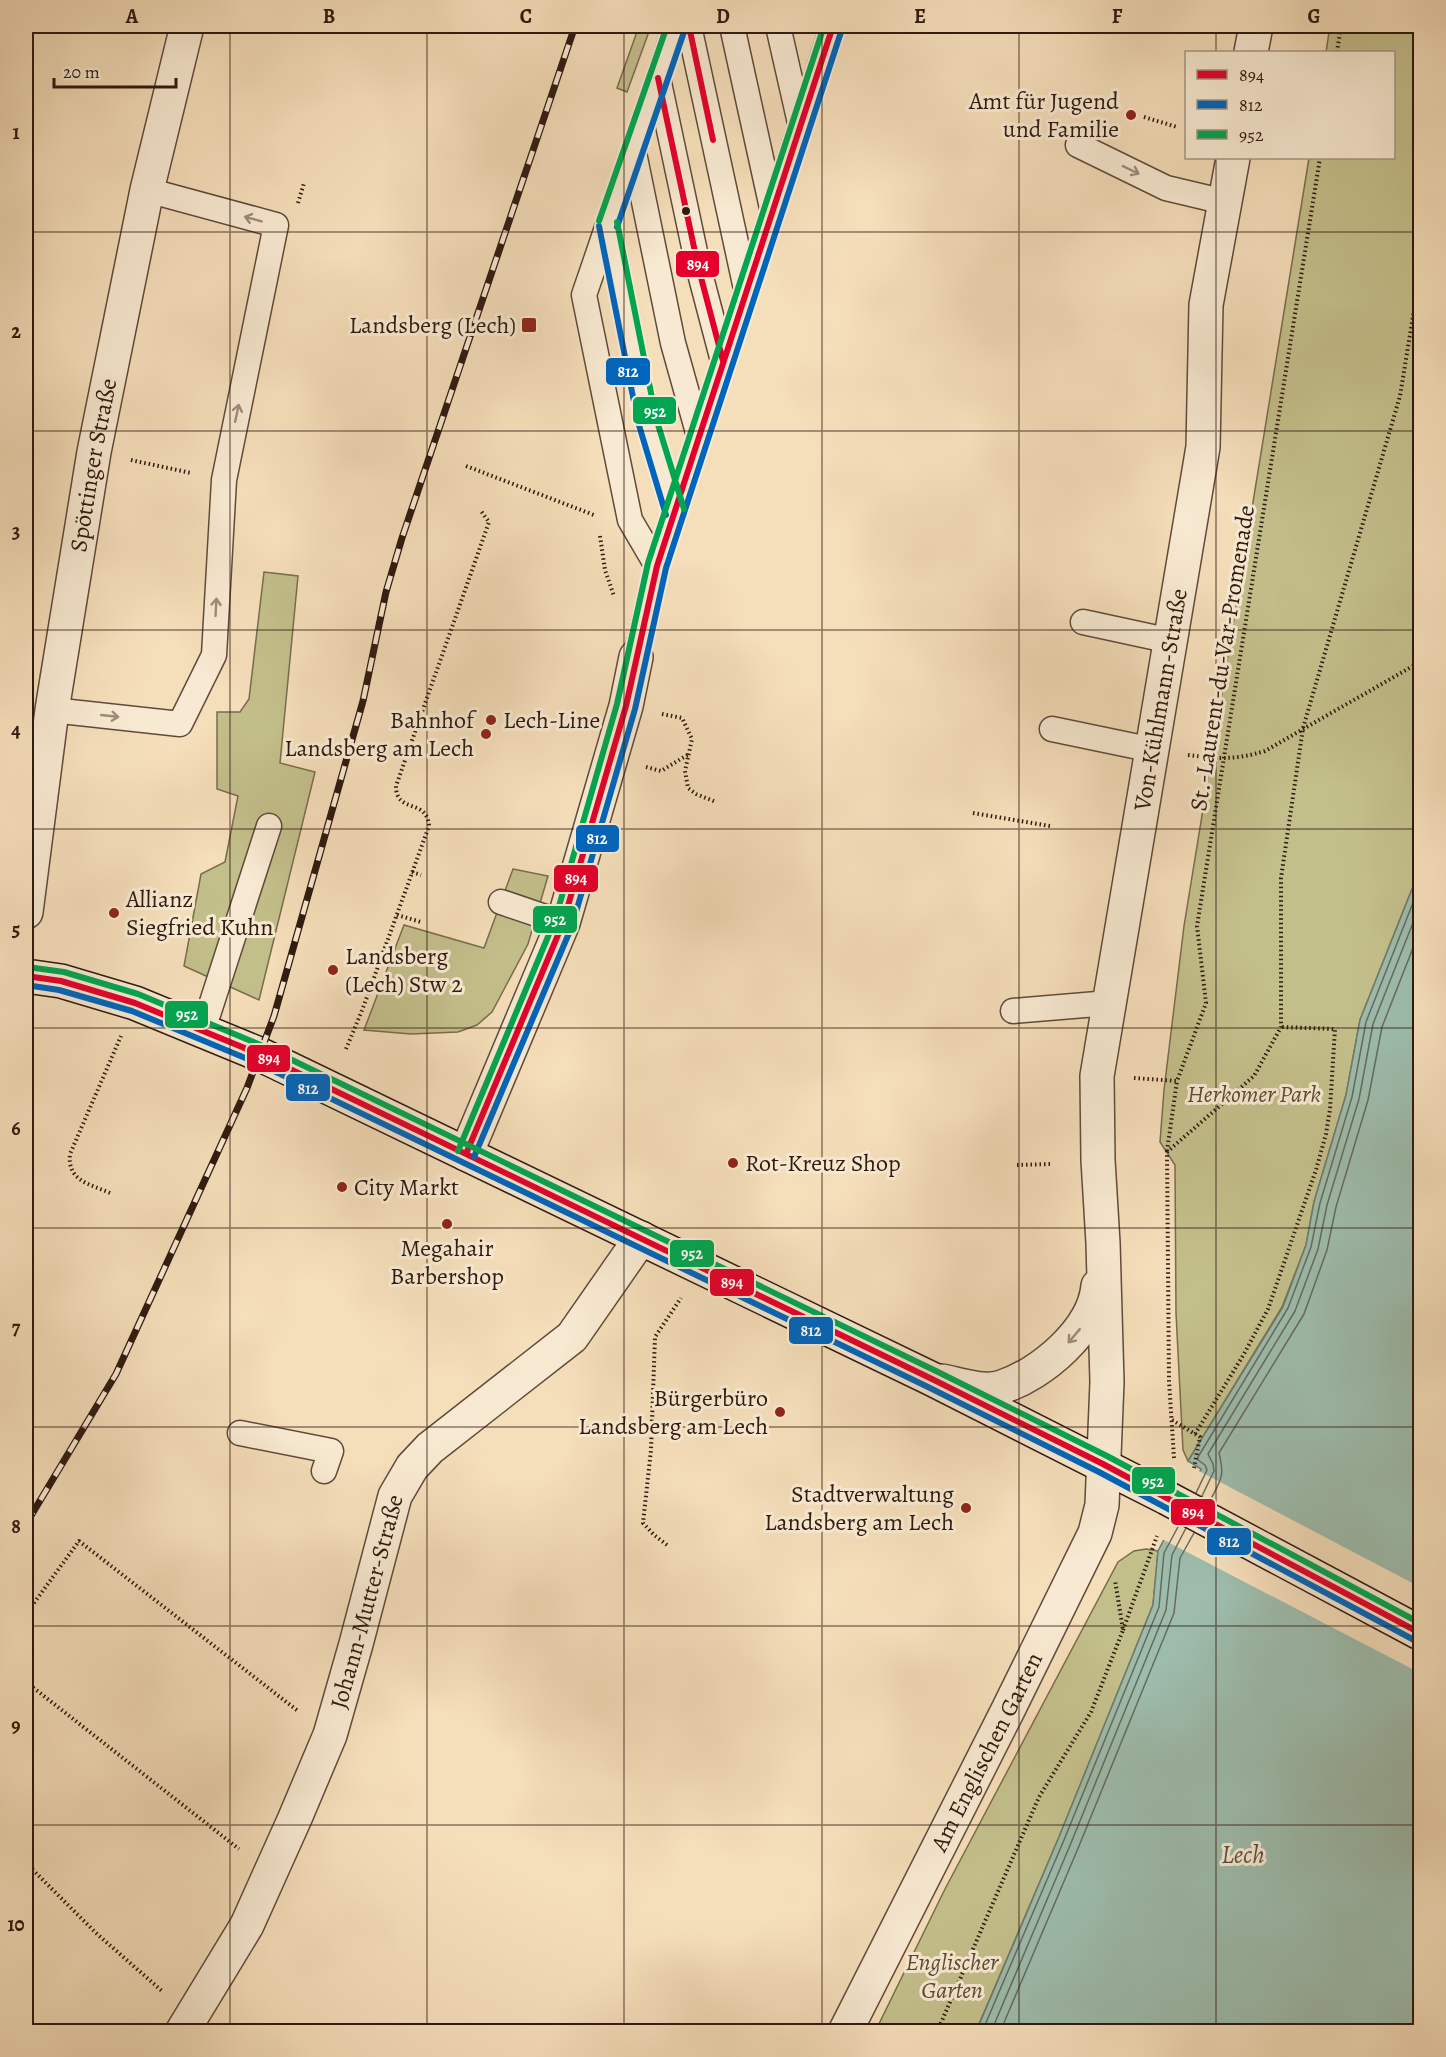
<svg xmlns="http://www.w3.org/2000/svg" width="1446" height="2057" font-family="Alegreya,serif">
	<style>
		.green { fill: #c3bf8b; stroke: #796c4d; stroke-width: 1.5 }
		.water { fill: #9dbcac; stroke: #717b6d; stroke-width: 1.5 }
		.pier { fill: #f5deba }
		.lines { fill: none; stroke-linecap: round; stroke-linejoin: round }
		.shore { stroke: #666a5e; stroke-width: 1.5 }
		.lane-casing { stroke: #604a3a; stroke-width: 27 }
		.street-casing { stroke: #604a3a; stroke-width: 36 }
		.secondary-casing { stroke: #2f190f; stroke-width: 36 }
		.path { stroke: #2f190f; stroke-width: 4; stroke-dasharray: 1.5 3; stroke-linecap: butt }
		.lane { stroke: #f8ead2; stroke-width: 24 }
		.street { stroke: #f8ead2; stroke-width: 33 }
		.secondary { stroke: #f8ead2; stroke-width: 33 }
		.rail-casing { stroke: #2f190f; stroke-width: 7 }
		.rail { stroke: #f8ead2; stroke-width: 4.5; stroke-dasharray: 14; stroke-linecap: butt }
		.secondary-bridge-casing { stroke: #2f190f; stroke-width: 36; stroke-linecap: butt }
		.secondary-bridge { stroke: #f8ead2; stroke-width: 33 }
		.bus-1-casing { stroke: #f8ead2; stroke-width: 10 }
		.bus-2-casing { stroke: #f8ead2; stroke-width: 10 }
		.bus-3-casing { stroke: #f8ead2; stroke-width: 10 }
		.bus-1 { stroke: #e4002b; stroke-width: 6 }
		.bus-2 { stroke: #0065bd; stroke-width: 6 }
		.bus-3 { stroke: #00a651; stroke-width: 6 }
		.oneway { stroke: #9e8c7a }
		.grid { fill: none; stroke: #2f190f; stroke-width: 1.5; stroke-opacity: 0.55 }
		.poi-dot { fill: #8f2418; stroke: #f8ead2; stroke-width: 2 }
		.bus-dot { fill: #2f190f; stroke: #f8ead2; stroke-width: 2 }
		.labels { text-anchor: middle; stroke-width: 6; stroke-linejoin: round; paint-order: stroke }
		.poi-label { font-size: 24px; fill: #2f190f; stroke: #f8ead2; text-anchor: end }
		.street-label { font-size: 24px; fill: #2f190f; stroke: #f8ead2 }
		.park-label { font-size: 24px; font-style: italic; fill: #5b4b34; stroke: #f8ead2 }
		.water-label { font-size: 26px; font-style: italic; fill: #565246; stroke: #f8ead2 }
		.line-badge { stroke: #f8ead2; stroke-width: 2 }
		.badge-label { font-size: 16px; text-anchor: middle; font-weight: bold; fill: #fff }
		.neatline { fill: none; stroke: #2f190f; stroke-width: 2 }
		.grid-label { font-size: 20px; text-anchor: middle; font-weight: bold; fill: #2f190f }
	</style>
	<rect width="100%" height="100%" fill="#f5deba"/>
	<filter id="stains"><feTurbulence type="fractalNoise" baseFrequency=".00333" numOctaves="4"/><feColorMatrix values="0 0 0 0 .2 0 0 0 0 .09 0 0 0 0 .02 0 0 0 .5 -.17"/></filter>
	<radialGradient id="worn" r=".72"><stop offset=".6" stop-color="#630" stop-opacity="0"/><stop offset="1" stop-color="#630" stop-opacity=".3"/></radialGradient>
	<path class="green" d="M639,26H651L627,92L617,88Z
		M1330,26H1420V869L1360,1020L1346,1095L1314,1202L1306,1245L1282,1307L1188,1461L1183,1450L1176,1313L1175,1165L1160,1142L1164,1090L1184,926L1309,158H1394V52H1326Z
		M264,572L298,576L280,763L315,772L259,1000L184,966L201,874L225,862L238,796L217,789V712H240L249,699Z
		M513,869L548,876L528,944L492,1012L477,1025L458,1032L411,1034L364,1030L404,925L484,948Z
		M1146,1549L1158,1551L1153,1605L1059,1837L976,2031L875,2032L945,1889L1118,1562L1134,1551Z"/>
	<path class="water" d="M1420,869V2031L976,2032L1059,1837L1153,1605L1158,1551L1201,1469L1188,1461L1283,1307L1306,1245L1314,1202L1346,1095L1360,1020Z"/>
	<path class="pier" d="M1197,1470L1420,1587V1673L1162,1539Z"/>
	<g class="lines">
		<path class="shore" d="M1196,1493L1207,1470L1205,1465L1198,1460V1457L1288,1308L1311,1247L1320,1203L1352,1097L1366,1022L1420,885
			M1202,1496L1214,1471L1213,1464L1208,1454L1295,1311L1318,1249L1327,1205L1359,1099L1373,1024L1420,905
			M1210,1501C1221,1479 1225,1477 1219,1453L1304,1314L1327,1250L1336,1207L1368,1100L1382,1027L1420,930
			M982,2032L1064,1840L1159,1607L1164,1553L1179,1525
			M991,2032L1071,1843L1166,1610L1172,1555L1186,1528
			M1000,2032L1079,1846L1174,1613L1180,1558L1194,1533"/>
		<g class="lane-casing">
			<path id="lane" d="M689,26L746,289
				M732,26L772,208
				M778,26L800,123
				M658,78L698,266L723,361
				M1078,145L1166,188L1225,202
				M634,153L673,343L699,436
				M609,227L647,420L675,512
				M657,566L630,520L584,295L676,26
				M1083,622L1171,641
				M636,657L657,566L833,26
				M52,710L180,724L214,655L224,480L276,225L147,190
				M1052,729L1153,750
				M501,902L563,923
				M1013,1011L1109,1003
				M203,1030L269,826
				M240,1433L331,1451L324,1471"/>
		</g>
		<g class="street-casing">
			<g id="street">
				<path d="M1251,52L1256,26"/>
				<path id="s1" d="M26,912L52,710L94,452L147,190L187,26"/>
				<path d="M466,1154L563,923L626,706L636,657"/>
				<path d="M942,1381C961,1385 984,1393 1002,1387C1042,1374 1094,1330 1098,1286"/>
				<path id="s2" d="M182,2032L247,1925L295,1818L330,1735L356,1644L395,1496L412,1467L430,1448L572,1337L641,1238"/>
				<path id="s3" d="M845,2032L1008,1710L1095,1533L1102,1505L1107,1382L1103,1243L1098,1160L1097,1076L1203,447L1206,305L1233,158"/>
			</g>
		</g>
		<g class="secondary-casing">
			<path id="secondary" d="M26,976L61,981L135,1003L259,1054L932,1379L1167,1498"/>
		</g>
		<path class="path" d="M1337,52L1341,26
			M1144,117L1177,127
			M298,203L304,183
			M131,460L191,473
			M466,466L594,515
			M600,536L605,570L614,596
			M662,714L682,718L692,739L685,771L688,788L696,794L716,802
			M1188,755C1220,759 1235,760 1265,751L1420,662
			M646,767L661,771L689,754
			M973,813L1050,826
			M412,872L421,875
			M397,915L421,922
			M346,1049L363,1008L429,826C427,798 396,814 396,786L489,522L481,511
			M1134,1078L1177,1081L1206,1003L1197,926L1320,158
			M1167,1151L1177,1081
			M1017,1165L1053,1164
			M110,1193C90,1184 67,1181 70,1154L121,1036
			M1172,1420L1200,1437L1194,1468
			M1195,1434L1244,1354L1268,1309L1316,1170L1326,1134L1330,1109L1335,1029L1281,1027
			M1174,1458L1169,1381L1167,1152L1254,1076L1281,1027V878L1303,728L1400,396L1420,273
			M667,1545L654,1535L643,1523L651,1450L655,1337L681,1298
			M26,1614L79,1541L298,1711
			M1123,1630L1157,1536
			M26,1682L239,1849
			M26,1863L96,1933L162,1991
			M937,2032L1039,1797L1091,1712L1123,1630L1115,1580"/>
		<use href="#lane" class="lane"/>
		<use href="#street" class="street"/>
		<use href="#secondary" class="secondary"/>
		<g class="rail-casing">
			<path id="rail" d="M26,1524L116,1374L247,1088L274,1016L363,701L386,592L402,538L575,26"/>
		</g>
		<use href="#rail" class="rail"/>
		<g class="secondary-bridge-casing">
			<path id="secondary-bridge" d="M1167,1498L1420,1633"/>
		</g>
		<use href="#secondary-bridge" class="secondary-bridge"/>
		<g class="bus-1-casing">
			<path id="bus-1" d="M689,26L713,140
				M658,78L698,266L723,361
				M26,976L61,981L135,1003L259,1054L932,1379L1103,1464L1420,1633
				M466,1154L563,923L626,706L657,566L833,26"/>
		</g>
		<g class="bus-2-casing">
			<path id="bus-2" d="M599,226L638,422L666,515
				M617,227L685,29
				M26,985L59,990L132,1011L255,1062L928,1387L1099,1472L1416,1641
				M474,1157L572,926L635,709L666,568L842,29"/>
		</g>
		<g class="bus-3-casing">
			<path id="bus-3" d="M599,221L667,26
				M617,222L656,418L684,509
				M27,967L64,972L138,994L263,1046L936,1371L1107,1456L1420,1623
				M458,1151L555,920L617,704L648,563L824,26"/>
		</g>
		<use href="#bus-1" class="bus-1"/>
		<use href="#bus-2" class="bus-2"/>
		<use href="#bus-3" class="bus-3"/>
	</g>
	<defs><path id="oneway-shaft" d="M-6 0H5M1.5-3L5.5 0L1.5 3" fill="none" stroke-width="1.6" stroke-linecap="round" stroke-linejoin="round" transform="scale(1.5)"/></defs>
	<g class="oneway">
		<use href="#oneway-shaft" transform="translate(1131 170) rotate(26)"/>
		<use href="#oneway-shaft" transform="translate(253 219) rotate(-165)"/>
		<use href="#oneway-shaft" transform="translate(237 413) rotate(-78)"/>
		<use href="#oneway-shaft" transform="translate(216 607) rotate(-87)"/>
		<use href="#oneway-shaft" transform="translate(110 716) rotate(6)"/>
		<use href="#oneway-shaft" transform="translate(1074 1336) rotate(130)"/>
	</g>
	<path class="grid" d="M230,26V2032M427,26V2032M624,26V2032M822,26V2032M1019,26V2032M1216,26V52M1216,158V2032M26,232H1420M26,431H1420M26,630H1420M26,829H1420M26,1028H1420M26,1228H1420M26,1427H1420M26,1626H1420M26,1825H1420"/>
	<g class="poi-dot">
		<circle cx="1131" cy="115" r="6"/>
		<rect x="521" y="317" width="16" height="16" rx="3"/>
		<circle cx="491" cy="720" r="6"/>
		<circle cx="486" cy="734" r="6"/>
		<circle cx="114" cy="913" r="6"/>
		<circle cx="333" cy="970" r="6"/>
		<circle cx="733" cy="1163" r="6"/>
		<circle cx="342" cy="1187" r="6"/>
		<circle cx="447" cy="1224" r="6"/>
		<circle cx="780" cy="1412" r="6"/>
		<circle cx="966" cy="1508" r="6"/>
	</g>
	<circle class="bus-dot" cx="686" cy="211" r="5"/>
	<g class="labels">
		<g class="poi-label">
			<text x="1119" y="109">Amt für Jugend<tspan x="1119" dy="28">und Familie</tspan></text>
			<text x="516" y="333">Landsberg (Lech)</text>
			<text x="474" y="728">Bahnhof<tspan x="474" dy="28">Landsberg am Lech</tspan></text>
			<text x="503" y="728" text-anchor="start">Lech-Line</text>
			<text x="126" y="907" text-anchor="start">Allianz<tspan x="126" dy="28">Siegfried Kuhn</tspan></text>
			<text x="345" y="964" text-anchor="start">Landsberg<tspan x="345" dy="28">(Lech) Stw 2</tspan></text>
			<text x="745" y="1171" text-anchor="start">Rot-Kreuz Shop</text>
			<text x="354" y="1195" text-anchor="start">City Markt</text>
			<text x="447" y="1256" text-anchor="middle">Megahair<tspan x="447" dy="28">Barbershop</tspan></text>
			<text x="768" y="1406">Bürgerbüro<tspan x="768" dy="28">Landsberg am Lech</tspan></text>
			<text x="954" y="1502">Stadtverwaltung<tspan x="954" dy="28">Landsberg am Lech</tspan></text>
		</g>
		<g class="street-label">
			<text dy="8" stroke="none"><textPath href="#s1" startOffset="452">Spöttinger Straße</textPath></text>
			<text transform="translate(1222 658) rotate(-81)" y="8">St.-Laurent-du-Var-Promenade</text>
			<text dy="8" stroke="none"><textPath href="#s3" startOffset="1398">Von-Kühlmann-Straße</textPath></text>
			<text dy="8" stroke="none"><textPath href="#s2" startOffset="471">Johann-Mutter-Straße</textPath></text>
			<text dy="8" stroke="none"><textPath href="#s3" startOffset="314">Am Englischen Garten</textPath></text>
		</g>
		<g class="park-label">
			<text x="1254" y="1102">Herkomer Park</text>
			<text x="952" y="1970">Englischer<tspan x="952" dy="28">Garten</tspan></text>
		</g>
		<g class="water-label">
			<text x="1243" y="1863">Lech</text>
		</g>
	</g>
	<g class="line-badge">
		<rect x="675" y="250" width="45" height="28" rx="6" fill="#e4002b"/>
		<rect x="605" y="357" width="46" height="29" rx="6" fill="#0065bd"/>
		<rect x="632" y="396" width="45" height="29" rx="6" fill="#00a651"/>
		<rect x="575" y="824" width="45" height="29" rx="6" fill="#0065bd"/>
		<rect x="553" y="864" width="46" height="29" rx="6" fill="#e4002b"/>
		<rect x="532" y="905" width="46" height="29" rx="6" fill="#00a651"/>
		<rect x="164" y="1000" width="45" height="29" rx="6" fill="#00a651"/>
		<rect x="246" y="1044" width="45" height="29" rx="6" fill="#e4002b"/>
		<rect x="285" y="1073" width="46" height="29" rx="6" fill="#0065bd"/>
		<rect x="669" y="1239" width="46" height="29" rx="6" fill="#00a651"/>
		<rect x="709" y="1268" width="46" height="29" rx="6" fill="#e4002b"/>
		<rect x="788" y="1316" width="46" height="29" rx="6" fill="#0065bd"/>
		<rect x="1131" y="1466" width="45" height="29" rx="6" fill="#00a651"/>
		<rect x="1170" y="1498" width="46" height="28" rx="6" fill="#e4002b"/>
		<rect x="1206" y="1527" width="46" height="29" rx="6" fill="#0065bd"/>
	</g>
	<g class="badge-label">
		<text x="698" y="270">894</text>
		<text x="628" y="377">812</text>
		<text x="655" y="417">952</text>
		<text x="597" y="844">812</text>
		<text x="576" y="884">894</text>
		<text x="555" y="925">952</text>
		<text x="187" y="1020">952</text>
		<text x="269" y="1064">894</text>
		<text x="308" y="1094">812</text>
		<text x="692" y="1259">952</text>
		<text x="732" y="1288">894</text>
		<text x="811" y="1336">812</text>
		<text x="1153" y="1487">952</text>
		<text x="1193" y="1518">894</text>
		<text x="1229" y="1547">812</text>
	</g>
	<rect width="1446" height="2057" fill="none" stroke="#f5deba" stroke-width="66"/>
	<rect x="1185" y="51" width="210" height="108" fill="#f8ead2" stroke="#a89684" stroke-width="1.5"/>
	<rect x="1197" y="70" width="30" height="9" fill="#e4002b" stroke="#a89684" stroke-width="1.5"/>
	<text x="1239" y="81" font-size="18" fill="#2f190f">894</text>
	<rect x="1197" y="100" width="30" height="9" fill="#0065bd" stroke="#a89684" stroke-width="1.5"/>
	<text x="1239" y="111" font-size="18" fill="#2f190f">812</text>
	<rect x="1197" y="130" width="30" height="9" fill="#00a651" stroke="#a89684" stroke-width="1.5"/>
	<text x="1239" y="141" font-size="18" fill="#2f190f">952</text>
	<path d="M54 78v9h122v-9" fill="none" stroke="#2f190f" stroke-width="3"/>
	<text x="63" y="78" font-size="18" fill="#2f190f" stroke="#f8ead2" stroke-width="4.5" paint-order="stroke">20 m</text>
	<rect x="33" y="33" width="1380" height="1991" class="neatline"/>
	<g class="grid-label">
		<text x="132" y="23">A</text>
		<text x="329" y="23">B</text>
		<text x="526" y="23">C</text>
		<text x="723" y="23">D</text>
		<text x="920" y="23">E</text>
		<text x="1117" y="23">F</text>
		<text x="1314" y="23">G</text>
		<text x="16" y="139">1</text>
		<text x="16" y="338">2</text>
		<text x="16" y="538">3</text>
		<text x="16" y="737">4</text>
		<text x="16" y="936">5</text>
		<text x="16" y="1135">6</text>
		<text x="16" y="1334">7</text>
		<text x="16" y="1533">8</text>
		<text x="16" y="1732">9</text>
		<text x="16" y="1931">10</text>
	</g>
	<rect width="100%" height="100%" filter="url(#stains)"/>
	<rect width="100%" height="100%" fill="url(#worn)"/>
</svg>
